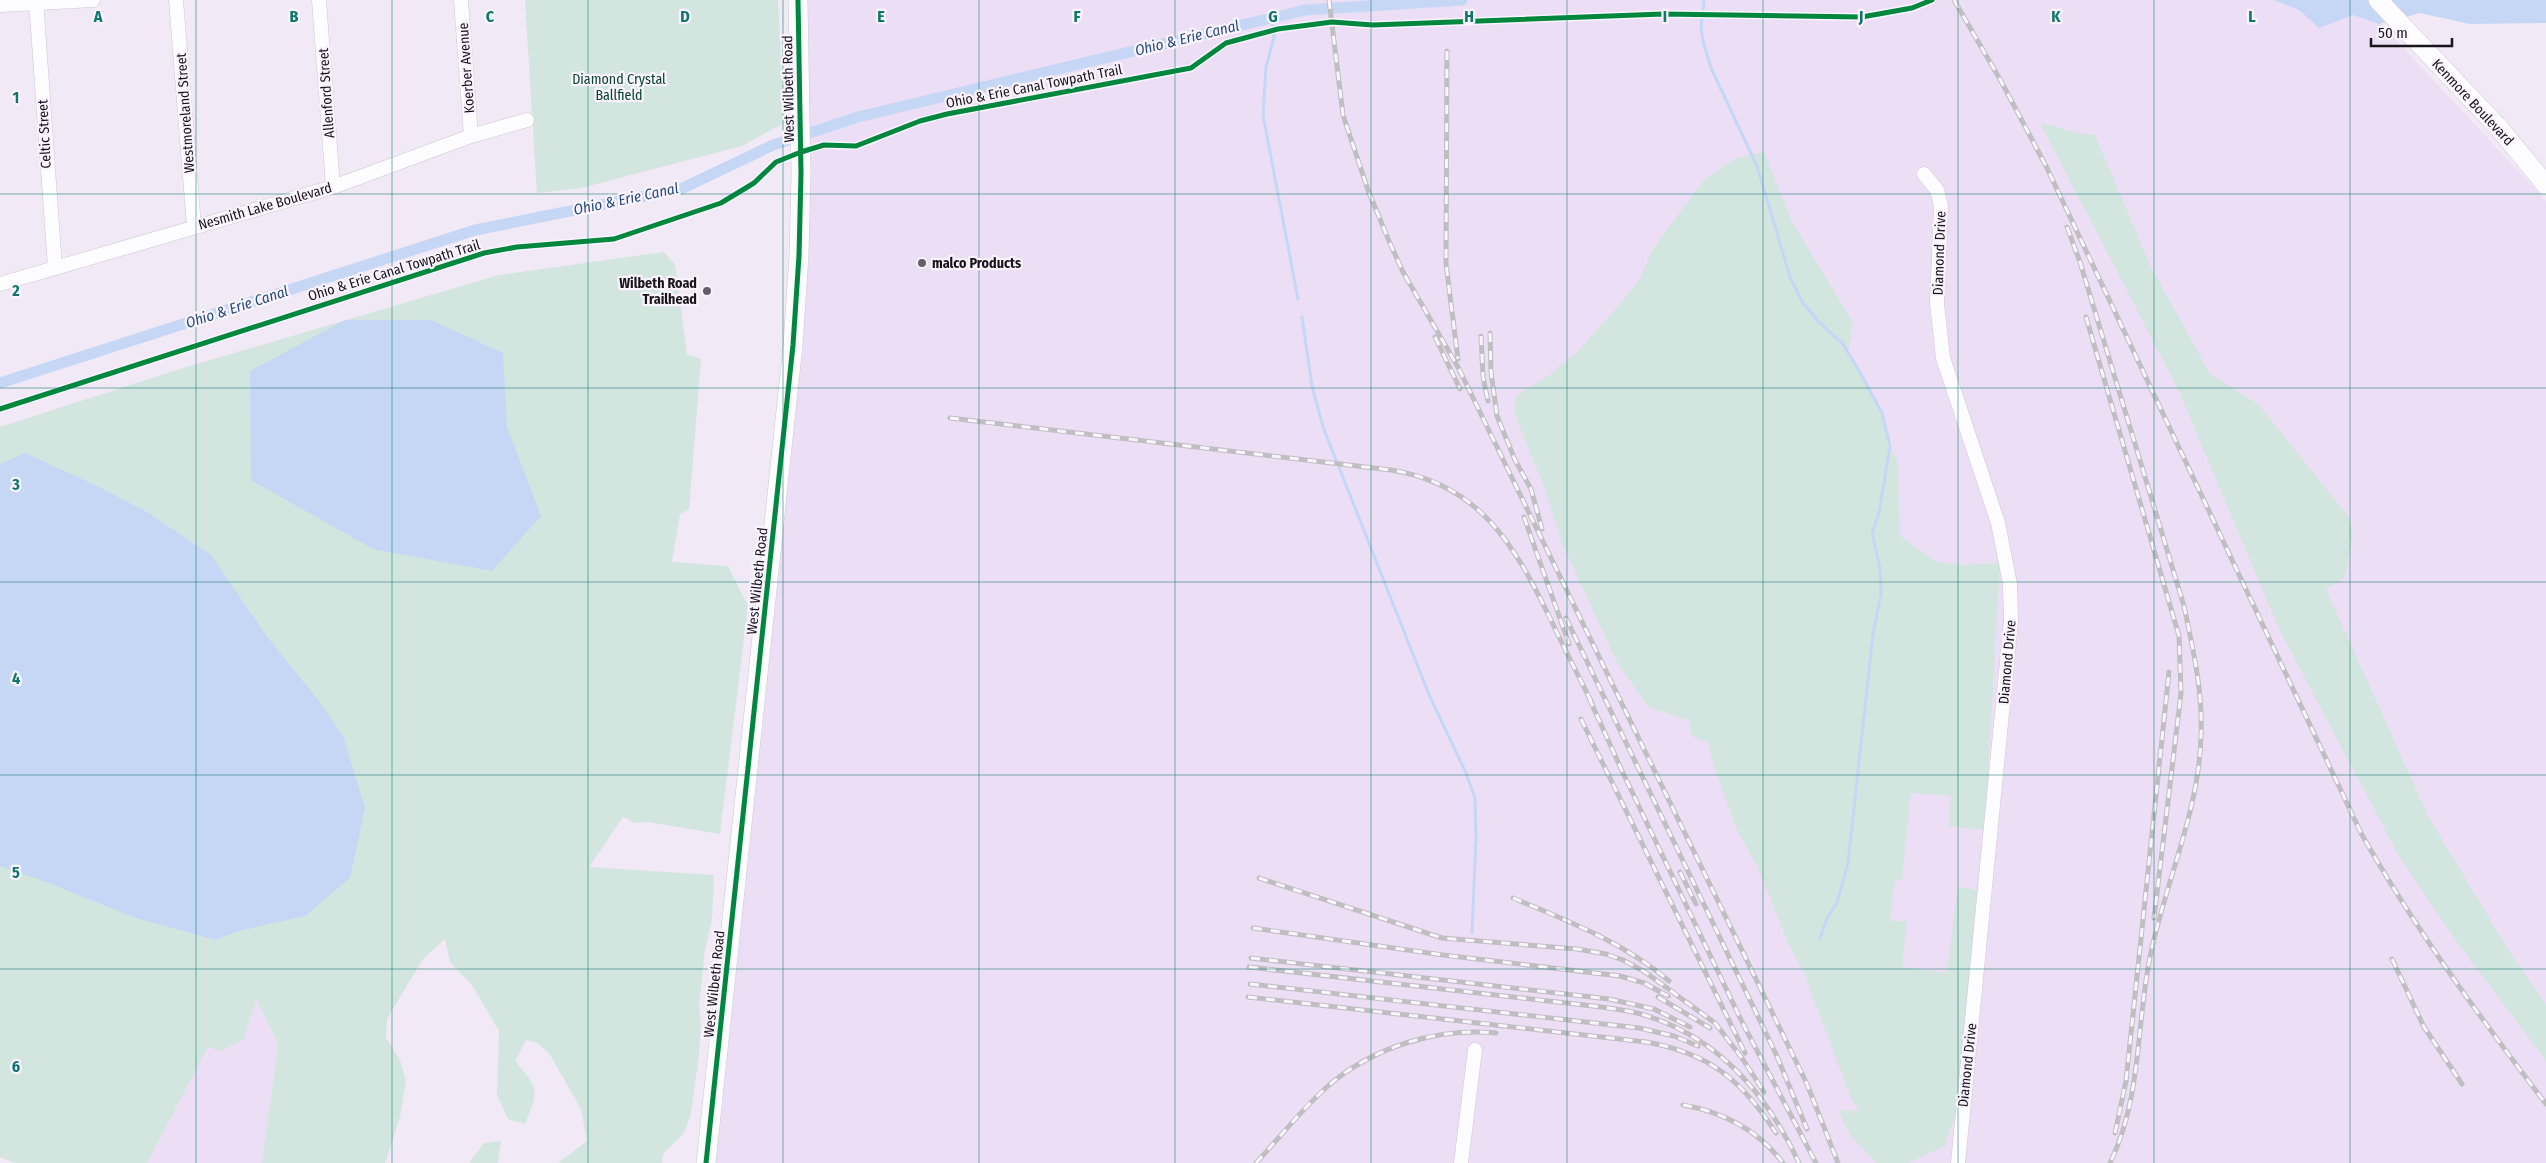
<svg xmlns="http://www.w3.org/2000/svg" width="2546" height="1163" font-family="'Fira Sans Condensed',sans-serif">
	<style>
		.built { fill: #ecdff5 }
		.green { fill: #d3e5df }
		.water { fill: #c5d7f5 }
		.lines { fill: none; stroke-linecap: round; stroke-linejoin: round }
		.stream { stroke: #c5d7f5; stroke-width: 3 }
		.canal { stroke: #c5d7f5; stroke-width: 11 }
		.minor-casing { stroke: #cdc8d1; stroke-width: 15 }
		.secondary-casing { stroke: #cdc8d1; stroke-width: 20 }
		.minor { stroke: #fdfcfe; stroke-width: 14 }
		.secondary { stroke: #fdfcfe; stroke-width: 19 }
		.rail-casing { stroke: #c0bec1; stroke-width: 5 }
		.rail { stroke: #faf4fe; stroke-width: 3; stroke-dasharray: 9; stroke-linecap: butt }
		.cycleway-casing { stroke: #faf4fe; stroke-width: 8 }
		.cycleway { stroke: #00873e; stroke-width: 5 }
		.grid { fill: none; stroke: #0f766e; stroke-width: 1; stroke-opacity: 0.55 }
		.poi-dot { fill: #655f68; stroke: #faf4fe; stroke-width: 2 }
		.labels { text-anchor: middle; stroke-width: 4.5; stroke-linejoin: round; paint-order: stroke }
		.street-label { font-size: 14px; fill: #19141c; stroke: #faf4fe }
		.park-label { font-size: 14px; fill: #06442c; stroke: #faf4fe }
		.poi-label { font-size: 14px; font-weight: bold; fill: #19141c; stroke: #faf4fe; text-anchor: start }
		.water-label { font-size: 15px; font-style: italic; fill: #274c7c; stroke: #faf4fe }
		.grid-label { font-size: 16px; text-anchor: middle; font-weight: bold; fill: #0f766e; stroke: #faf4fe; stroke-width: 4.5; stroke-linejoin: round; paint-order: stroke }
	</style>
	<rect width="100%" height="100%" fill="#f1e9f6"/>
	<path class="built" d="M798,0H2359L2546,201V1163H707L792,357Z
		M256,998L278,1044L262,1163H147L208,1047Z"/>
	<path class="green" d="M525,0H778L784,123L742,146L581,188L537,193Z
		M2040,123C2058,126 2076,135 2095,135L2150,265L2210,374L2258,404L2348,516L2353,533L2345,578L2326,589L2428,816L2509,951L2546,1005V1061L2457,942L2400,858L2279,629L2177,387Z
		M1764,152L1791,220L1853,322L1848,352L1882,413L1890,446L1898,463L1900,536L1937,562L1961,565L2000,563L1985,830L1948,826L1951,796L1911,793L1902,880L1895,879L1890,920L1907,922L1902,967L1947,973L1958,887L1980,890L1956,1113L1945,1146L1908,1163H1876L1850,1135L1838,1110L1860,1111L1852,1101L1803,971L1789,945L1757,865L1738,833L1714,767L1708,742L1698,739L1690,733V721L1648,707L1617,662L1562,543L1546,492L1514,413L1516,396L1551,374L1578,351L1619,305L1640,279L1652,250L1704,180L1736,158Z
		M664,252L675,265L687,354L701,359L689,509L680,514L672,562L728,566L748,606L720,834L648,822L635,823L623,817L589,867L714,875L712,919L705,950L699,1006L701,1023L699,1055L691,1113L684,1133L663,1154L662,1163H558L587,1141L581,1109L549,1053L537,1043L526,1040L515,1061C539,1089 539,1090 525,1124L508,1119L497,1095L499,1031L472,985L450,962L445,939L422,960L387,1019L386,1038L400,1060L406,1081L400,1117L385,1163H262L278,1044L256,999L244,1039L221,1051L208,1047L147,1163H15L0,1157V427L180,369L499,275Z
		M501,1141L498,1163H469L484,1143Z"/>
	<path class="water" d="M2273,0H2546V23L2470,24L2420,13L2379,24L2353,15L2319,28L2299,10Z
		M345,320H431L503,353L507,427L541,516L492,571L373,549L251,480L250,371Z
		M25,453L95,485L147,512L211,555L268,638L318,700L343,736L365,808L350,878L305,916L242,930L215,940L133,917L41,880L0,866V464Z"/>
	<g class="lines">
		<path class="stream" d="M1704,0L1701,27L1703,41L1711,68L1757,166L1790,277L1803,303L1818,321L1843,344L1862,376L1882,413L1890,446L1879,513L1872,533L1880,568L1881,594L1873,634L1848,863L1837,903L1827,918L1820,938
			M1272,18L1274,37L1266,67L1263,115L1298,299
			M1302,317L1312,386L1323,427L1430,697L1466,773L1475,798L1476,839L1472,933"/>
		<path class="canal" d="M0,383L475,230L681,189L773,145L858,117L1305,10L1462,0"/>
		<g class="minor-casing">
			<path id="minor" d="M36,0L55,267
				M176,0L194,227
				M319,0L333,187
				M461,0L471,136
				M0,5L93,0
				M1924,174L1937,190L1941,206L1937,303L1943,358L1998,523L2010,584L2011,621L1958,1163
				M0,284L333,187L471,136L527,120
				M1461,1163L1475,1050"/>
		</g>
		<g class="secondary-casing">
			<path id="secondary" d="M2378,0L2499,128L2546,185
				M706,1163L793,345L799,256L801,173L798,0"/>
		</g>
		<use href="#minor" class="minor"/>
		<use href="#secondary" class="secondary"/>
		<g class="rail-casing">
			<path id="rail" d="M1329,0L1343,115L1368,190L1389,241L1403,272L1459,369L1807,1084L1838,1163
				M1954,0L2001,81L2047,168L2361,833C2415,929 2479,1016 2546,1104
				M1447,51L1446,264L1458,359
				M2067,227L2080,262L2184,606C2193,649 2203,692 2201,736C2199,812 2165,883 2150,957C2136,1026 2142,1097 2110,1163
				M2086,317L2179,636L2181,693L2154,918
				M1490,333L1491,372L1497,416L1515,460L1531,489L1542,529
				M1481,336L1483,377L1488,401
				M1435,337L1460,389
				M950,418L1391,470C1479,484 1514,544 1550,618C1563,646 1578,675 1592,703
				M1524,517L1569,644
				M1566,618L1776,1054L1807,1129
				M1589,698L1623,773L1743,1024L1816,1163
				M1581,719L1745,1053
				M1680,872L1696,904
				M1259,878L1442,938L1577,949L1606,954L1623,960L1645,972L1715,1023L1742,1058L1764,1092
				M1513,898C1568,921 1623,942 1669,981
				M1253,928L1443,955L1620,976L1644,983L1668,996
				M1251,958L1609,999L1654,1009L1690,1027
				M2392,959L2424,1027L2462,1084
				M1249,967L1584,1005C1602,1007 1620,1009 1637,1013C1715,1034 1766,1092 1799,1163
				M1250,984L1639,1028L1674,1036L1698,1046
				M1248,997L1646,1042C1709,1053 1742,1080 1776,1133
				M1658,997L1710,1028
				M1683,1105C1723,1112 1758,1130 1783,1163
				M2115,1133L2126,1081L2169,672
				M1256,1163C1280,1137 1302,1109 1329,1085C1374,1047 1438,1027 1496,1033"/>
		</g>
		<use href="#rail" class="rail"/>
		<g class="cycleway-casing">
			<path id="cycleway" d="M0,409L484,253L517,247L614,239L721,203L754,183L776,162L801,152L824,145L856,146L920,121L947,114L1191,68L1226,43L1278,29L1332,22L1373,25L1663,14L1862,17L1912,8L1932,0
				M706,1163L793,345L799,256L801,173L798,0"/>
		</g>
		<use href="#cycleway" class="cycleway"/>
	</g>
	<path class="grid" d="M196,0V1163M392,0V1163M588,0V1163M783,0V1163M979,0V1163M1175,0V1163M1371,0V1163M1567,0V1163M1763,0V1163M1958,0V1163M2154,0V1163M2350,0V1163M0,194H2546M0,388H2546M0,582H2546M0,775H2546M0,969H2546"/>
	<g class="poi-dot">
		<circle cx="922" cy="263" r="5"/>
		<circle cx="707" cy="291" r="5"/>
	</g>
	<g class="labels">
		<g class="street-label">
			<text transform="translate(466 68) rotate(-94)" y="5">Koerber Avenue</text>
			<text transform="translate(1034 86) rotate(-11)" y="5">Ohio &amp; Erie Canal Towpath Trail</text>
			<text transform="translate(788 89) rotate(-91)" y="5">West Wilbeth Road</text>
			<text transform="translate(326 93) rotate(-94)" y="5">Allenford Street</text>
			<text transform="translate(2473 102) rotate(47)" y="5">Kenmore Boulevard</text>
			<text transform="translate(185 113) rotate(-94)" y="5">Westmoreland Street</text>
			<text transform="translate(44 134) rotate(-93)" y="5">Celtic Street</text>
			<text transform="translate(265 206) rotate(-16)" y="5">Nesmith Lake Boulevard</text>
			<text transform="translate(1939 253) rotate(-88)" y="5">Diamond Drive</text>
			<text transform="translate(394 270) rotate(-17)" y="5">Ohio &amp; Erie Canal Towpath Trail</text>
			<text transform="translate(757 581) rotate(-84)" y="5">West Wilbeth Road</text>
			<text transform="translate(2007 662) rotate(-85)" y="5">Diamond Drive</text>
			<text transform="translate(714 984) rotate(-84)" y="5">West Wilbeth Road</text>
			<text transform="translate(1967 1065) rotate(-84)" y="5">Diamond Drive</text>
		</g>
		<g class="park-label">
			<text x="619" y="84">Diamond Crystal<tspan x="619" dy="16">Ballfield</tspan></text>
		</g>
		<g class="poi-label">
			<text x="932" y="268">malco Products</text>
			<text x="697" y="288" text-anchor="end">Wilbeth Road<tspan x="697" dy="16">Trailhead</tspan></text>
		</g>
		<g class="water-label">
			<text transform="translate(1187 38) rotate(-14)" y="5">Ohio &amp; Erie Canal</text>
			<text transform="translate(626 199) rotate(-12)" y="5">Ohio &amp; Erie Canal</text>
			<text transform="translate(237 307) rotate(-18)" y="5">Ohio &amp; Erie Canal</text>
		</g>
	</g>
	<g class="grid-label">
		<text x="98" y="22">A</text>
		<text x="294" y="22">B</text>
		<text x="490" y="22">C</text>
		<text x="685" y="22">D</text>
		<text x="881" y="22">E</text>
		<text x="1077" y="22">F</text>
		<text x="1273" y="22">G</text>
		<text x="1469" y="22">H</text>
		<text x="1665" y="22">I</text>
		<text x="1861" y="22">J</text>
		<text x="2056" y="22">K</text>
		<text x="2252" y="22">L</text>
		<text x="16" y="103">1</text>
		<text x="16" y="296">2</text>
		<text x="16" y="490">3</text>
		<text x="16" y="684">4</text>
		<text x="16" y="878">5</text>
		<text x="16" y="1072">6</text>
	</g>
	<path d="M2371 38v8h81v-8" fill="none" stroke="#19141c" stroke-width="2.5"/>
	<text x="2378" y="38" font-size="15" fill="#19141c" stroke="#faf4fe" stroke-width="4" paint-order="stroke">50 m</text>
</svg>
